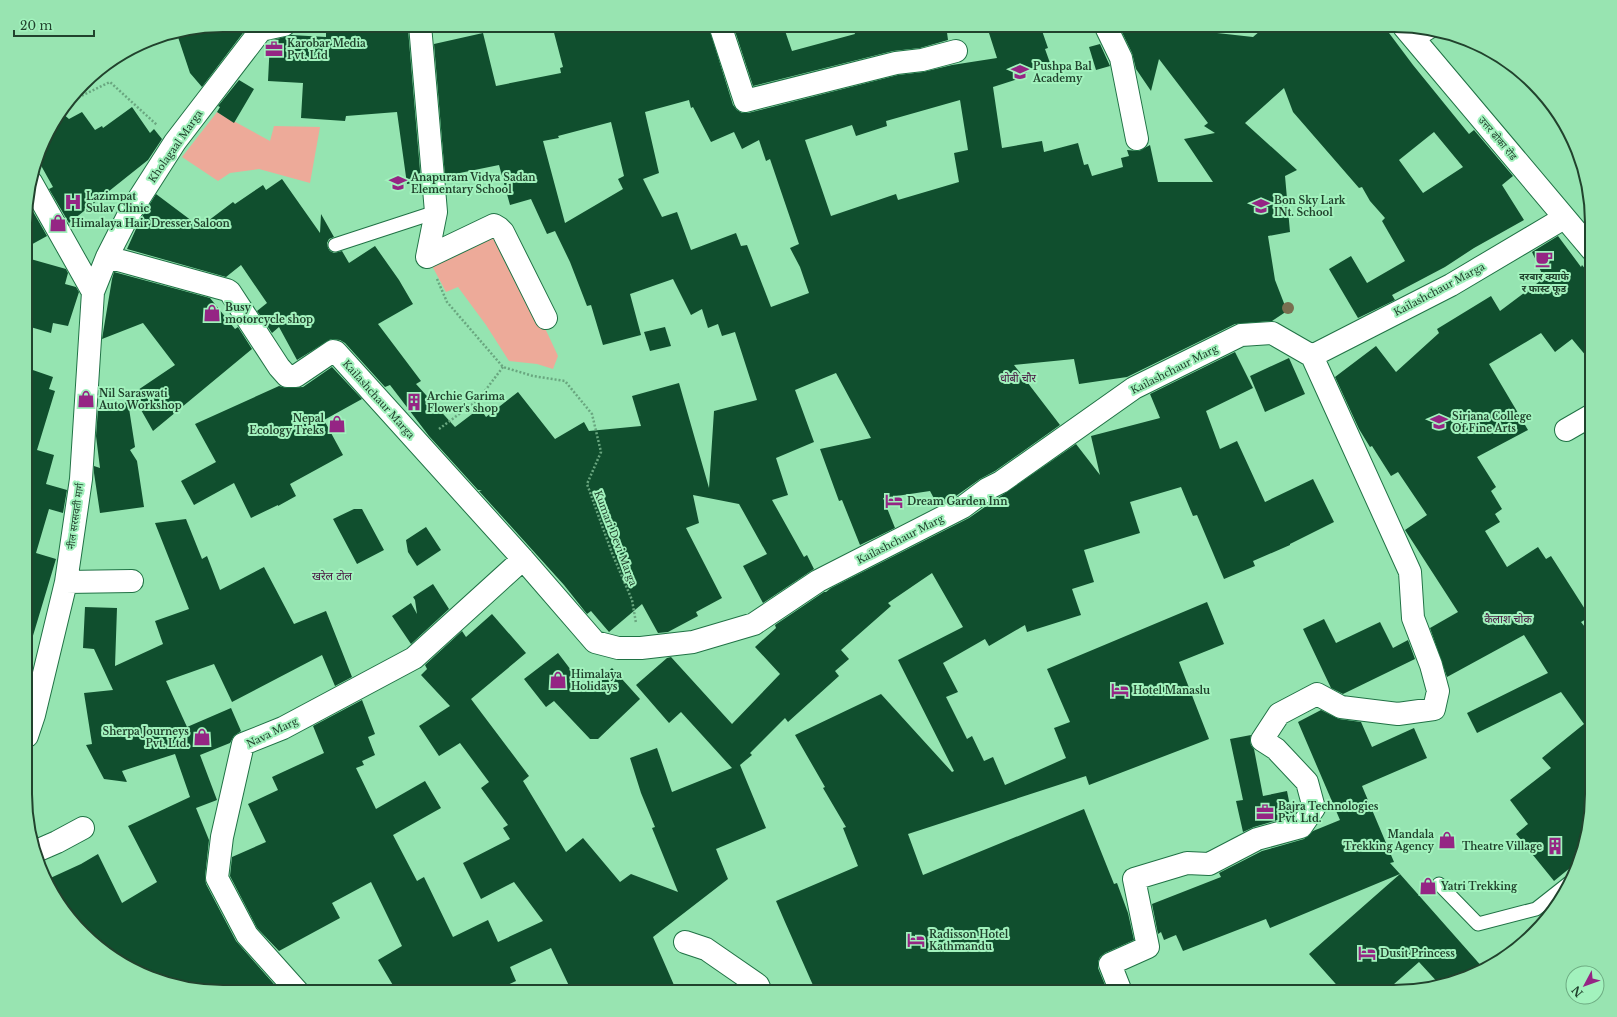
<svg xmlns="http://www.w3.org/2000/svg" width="1617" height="1017" font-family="'Libre Baskerville','Noto Sans Devanagari',serif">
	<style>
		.green { fill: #edaa99 }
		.building { fill: #104f2e; fill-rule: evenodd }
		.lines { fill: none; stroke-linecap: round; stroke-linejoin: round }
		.service-casing { stroke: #207245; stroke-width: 15 }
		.minor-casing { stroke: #207245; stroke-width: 24 }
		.secondary-casing { stroke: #207245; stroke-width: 24 }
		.path { stroke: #69a67f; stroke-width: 2.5; stroke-dasharray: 2 2; stroke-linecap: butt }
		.service { stroke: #fff; stroke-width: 13 }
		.minor { stroke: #fff; stroke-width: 22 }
		.secondary { stroke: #fff; stroke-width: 22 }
		.tree { fill: #796f50 }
		.labels { text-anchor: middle; stroke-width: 4; stroke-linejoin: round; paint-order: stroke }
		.poi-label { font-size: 10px; font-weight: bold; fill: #21422d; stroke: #a2f2bd; text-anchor: start }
		.street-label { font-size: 10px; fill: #21422d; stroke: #a2f2bd }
		.neighbourhood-label { font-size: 11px; fill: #491441; stroke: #a2f2bd }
		.rim { fill: none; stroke: #21422d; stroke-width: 2 }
	</style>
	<rect width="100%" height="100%" fill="#95e4b1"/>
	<path class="green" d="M217,112L270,141L274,126L320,127L310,183L259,169L230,173L218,181L182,157Z
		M501,234L558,356L553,369L537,364L509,361L486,325L458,287L446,292L430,262Z"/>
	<path class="building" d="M223,25H249L202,87L190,73L177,34Z
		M326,25H375L376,32L408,29L421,182L407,184L397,112L346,116L345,121L301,118L303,83L268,81L270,41L291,35L326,37Z
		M552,25H708L733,105L737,110L742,113H748L898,75L923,72L952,65L997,58L989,33L1016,25H1040L1048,48L1045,49L1050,63L1026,71L1027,76L993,87L1002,148L1042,141L1044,152L1078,143L1084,165L1088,164L1092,176L1123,167L1121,158L1129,156L1127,150L1139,151L1150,145L1158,182H1213L1184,139L1215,133L1204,126L1208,123L1159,59L1151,91L1136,69L1132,53L1120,28L1126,25H1186L1217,29V33L1253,37L1267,25H1383L1413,65L1469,134L1474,130L1513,176L1502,185L1524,220L1474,248L1445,267L1392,295L1395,300L1358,318L1329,269L1351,256L1367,283L1405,261L1382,221L1385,218L1370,201L1362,187L1359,188L1293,112L1284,88L1245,123L1297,170L1285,176L1290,232L1268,236L1275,280L1287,311L1272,321L1235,324L1127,377L1079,384L1074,359L1014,365L1060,425L995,471L980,479L956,496L938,506L930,491L883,498L895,528L860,545L842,500L839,501L820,449L871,438L836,373L795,390L814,442L776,458L788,495L772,500L804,557L807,555L814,569L763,603L743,566L767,554L739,504L693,495L699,523L686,528L722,598L696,612L698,616L668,632L658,633L642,604L609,632L591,611L587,614L564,585L479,491L482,490H478L429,436L390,385L385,387L345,343L340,340L331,339L297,360L279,327L272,333L257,311L267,303L241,265L226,277L127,249L140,220L156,194L200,227L233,202L235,204L263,185L266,190L282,179L320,233L321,214L334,237L329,239L327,243L328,248L330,251L334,253L342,251L349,263L375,246L399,280L413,304L378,324L421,381L416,384L455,427L480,408L486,417L518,392L555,439L584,422L589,431L641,426L632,396L679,383L709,488L714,411L757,400L735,332L722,336L718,324L708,328L702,309L691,315L673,279L630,294L641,335L603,345L591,305L587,306L570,262L555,231L547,234L531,199L510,205L499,165L445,176L434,44L483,33L496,86L561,73L560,68L563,67ZM689,100L691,108L693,107L711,142L734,132L742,149L759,140L766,161L770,159L799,244L790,248L800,267L809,293L771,307L747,245L741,246L736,233L691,250L677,212L662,217L643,179L659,173L645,112ZM960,100L968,150L954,153L959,182L898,200L896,194L831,216L805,140L852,125L856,136L887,126L886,121ZM611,122L624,176L618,179L623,189L565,223L543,141L559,138L558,136ZM1434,132L1463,167L1423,193L1399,160Z
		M733,25H783L792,51L855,34L852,25H946L948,40L920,48L893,51L753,86Z
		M1100,44L1110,66L1096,70L1089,47Z
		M239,80L254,89L234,123L217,112L220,107L218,106Z
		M132,107L150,133L154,129L162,139L148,160L69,223L49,189L53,187L38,160L45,135L62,113L69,119L82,112L95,130L102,126L103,128Z
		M27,201L47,236L27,247Z
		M1558,236L1581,267L1582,265L1592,277V363L1572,339L1555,352L1541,333L1489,364L1528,430L1477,457L1496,487L1491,491L1502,509L1495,514L1500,522L1485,531L1507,567L1538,547L1546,559L1551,556L1590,617L1581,622L1592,636V807L1581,859L1554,881L1516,834L1528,824L1510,800L1551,768L1542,758L1584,724L1561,692L1477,733L1467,713L1548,673L1524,635L1447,677L1430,628L1458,612L1405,530L1427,515L1398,472L1391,476L1372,446L1370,447L1359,429L1335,377L1376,346L1396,372L1439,333L1437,329L1491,296L1500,311L1544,278L1532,252Z
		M27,258L66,269L68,273L65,284L76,287L79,292L68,326L53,323L51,333L27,326Z
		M114,272L210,298L235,329L238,327L252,349L153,431L132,394L175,365L143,323L102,339L112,279Z
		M665,327L671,346L650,351L644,332Z
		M1235,352L1253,388L1206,411L1220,449L1237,441L1265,502L1313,479L1334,522L1290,544V545L1253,561L1255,566L1224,579L1197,515L1193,516L1181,487L1130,502L1140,533L1084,550L1094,582L1072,589L1081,615L1027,632L1025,625L989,646L985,639L943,663L958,692L946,697L967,739L972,736L984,761L993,757L1005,785L1066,758L1054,728L1070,722L1047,669L1207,602L1224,644L1179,662L1209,739L1089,785L1086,776L908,834L923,875L1084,809L1114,884L1117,883L1128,913L1134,940L1105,953L1100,957L1098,962V968L1105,985L1088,992H816L785,922L776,901L858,866L843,828L846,827L823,788L825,787L795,735L881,694L952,772L954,771L898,660L963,627L932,573L888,603L891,606L841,650L849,659L835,671L839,676L788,722L785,718L750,753L752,755L740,765L766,828L716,849L728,879L653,937L677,992H572L551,948L510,967L516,981L492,992H397L378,960L402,946L371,882L332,903L340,918L279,951L257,928L230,876L232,857L266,842L248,804L278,790L272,777L324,753L313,726L362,700L375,734L368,737L375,755L362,761L364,765L356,768L376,809L425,781L441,808L393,835L417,881L424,877L453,937L488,920L498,942L543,921L514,882L481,899L463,863L510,839L503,828L508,825L481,788L489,782L460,743L439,756L419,726L450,706L421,675L427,669L425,665L462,631L466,637L492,614L526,653L471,699L529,776L523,781L566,852L583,838L620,882L631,874L678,892L652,828L655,827L641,793L630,758L657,748L672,792L732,768L681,712L669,723L636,685L667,658L671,657L732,724L780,674L755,647L776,628L775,625L824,592H826L831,588L969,518L1076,444L1100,475L1091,436L1160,418L1150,394Z
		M1289,358L1305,394L1265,412L1250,376Z
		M332,367L362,399L324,420L343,455L290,484L296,496L278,506V505L251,518L234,483L194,505L181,481L216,462L195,424L279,386L287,388L303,387Z
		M27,368L53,377L49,389L55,391L37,450L54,455L46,484L67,490L63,513L49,509L36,553L56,559L32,639L27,638Z
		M128,402L135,447L130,450L137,461L144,507L100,513L94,473V466L100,468L96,436L98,409Z
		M354,509H362L384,550L357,564L333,519Z
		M186,519L202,559L207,556L220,590L264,567L294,624L326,611L352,677L335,686L322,655L232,702L214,664L166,681L187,727L231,708L241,731L234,736L230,743L200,755L217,800L196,808L209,840L205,877L206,884L236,941L281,992H222L159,982L113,959L58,904L46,880L81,864L98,854L122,903L157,882L128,826L190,797L175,754L122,771L127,782L104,779L86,745L92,744L84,693L113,690L94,649L83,648L85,607L117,608L115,666L163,644L155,621L189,609L155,523Z
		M426,527L441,550L417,566L408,552L406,540Z
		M433,584L449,609L411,644L392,616L411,603L417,614L415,600L413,597Z
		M1324,619L1336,643L1380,622L1393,648L1408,640L1415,659L1343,694L1331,688L1303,629Z
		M558,653L587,691L612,668L640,699L598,739H590L554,701L546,707L524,679Z
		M1321,710L1339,719L1361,722L1372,747L1414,728L1427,758L1362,786L1394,862L1390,863L1400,874L1270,928L1266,919L1183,951L1176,935L1164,940L1161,932L1158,934L1152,904L1221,877L1219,873L1262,851L1304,839L1313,831L1340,820L1298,722Z
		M1251,735L1250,740L1251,745L1254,749L1263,796L1287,791L1292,816L1254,827L1243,832L1236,801L1243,800L1230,739Z
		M1400,874L1484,969L1441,986L1419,962L1385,992H1343L1309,954Z"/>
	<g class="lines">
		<g class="service-casing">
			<path id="service" d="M1416,41L1432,31
				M335,245L436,212
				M1439,884L1478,924L1536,909L1569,883"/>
		</g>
		<g class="minor-casing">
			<path id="minor" d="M420,25L436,212L427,257L494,225L499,228L503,232L546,318
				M720,25L745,101L896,63L922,60L956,51
				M1105,25L1121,58L1137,139
				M31,182L93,292
				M107,257L227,290L230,292L279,367L287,376H296L333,351L336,352L523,559L595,642L618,648H641L693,642L754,624L818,581L963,507L987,489L1001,482L1134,388L1241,335L1272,333L1312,356
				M1312,356L1451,285L1564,218
				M1566,430L1592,415
				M66,582L132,581
				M27,736L34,715L66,582L81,479L93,292L107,257L129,214L175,142L261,30L284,25
				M34,852L57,842L83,828
				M685,942L706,949L758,985L761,992
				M298,992L247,935L217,878L222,837L243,744L283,728L414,658L523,559
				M1121,992L1110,964L1148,947L1134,879L1187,863L1209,864L1257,839L1301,827L1314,808L1307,782L1276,749L1262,740L1279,714L1317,694L1341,707L1398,714L1434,709L1438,691L1431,665L1413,618L1410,572L1312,356"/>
		</g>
		<g class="secondary-casing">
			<path id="secondary" d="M1404,27L1592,250"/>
		</g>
		<path class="path" d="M71,101L110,82L157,125
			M437,279L447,302L503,367L533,376L565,381L592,414L601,452L587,484L612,553L632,600L636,623
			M439,429L478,400L503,367"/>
		<use href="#service" class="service"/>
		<use href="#minor" class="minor"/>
		<use href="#secondary" class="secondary"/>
	</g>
	<circle class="tree" cx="1288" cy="308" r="6"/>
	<defs>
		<g id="office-bare" transform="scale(1.38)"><path d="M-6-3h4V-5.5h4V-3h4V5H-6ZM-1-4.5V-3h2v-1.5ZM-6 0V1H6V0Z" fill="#952584" stroke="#a2f2bd" stroke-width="2.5" paint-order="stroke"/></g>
		<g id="school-bare" transform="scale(1.38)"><path d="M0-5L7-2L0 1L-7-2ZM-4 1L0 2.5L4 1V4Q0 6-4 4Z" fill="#952584" stroke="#a2f2bd" stroke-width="2.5" paint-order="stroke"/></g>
		<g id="hospital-bare" transform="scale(1.38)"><path d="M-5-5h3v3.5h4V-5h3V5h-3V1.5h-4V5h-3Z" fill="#952584" stroke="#a2f2bd" stroke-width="2.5" paint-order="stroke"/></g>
		<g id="shop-bare" transform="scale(1.38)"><path d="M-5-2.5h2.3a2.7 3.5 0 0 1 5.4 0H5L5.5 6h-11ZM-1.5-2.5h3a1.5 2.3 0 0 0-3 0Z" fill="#952584" stroke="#a2f2bd" stroke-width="2.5" paint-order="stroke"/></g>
		<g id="cafe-bare" transform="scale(1.38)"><path d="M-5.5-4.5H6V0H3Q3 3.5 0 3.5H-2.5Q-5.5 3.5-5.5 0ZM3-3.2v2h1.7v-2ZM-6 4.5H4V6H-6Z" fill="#952584" stroke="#a2f2bd" stroke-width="2.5" paint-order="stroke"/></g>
		<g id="building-bare" transform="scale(1.38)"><path d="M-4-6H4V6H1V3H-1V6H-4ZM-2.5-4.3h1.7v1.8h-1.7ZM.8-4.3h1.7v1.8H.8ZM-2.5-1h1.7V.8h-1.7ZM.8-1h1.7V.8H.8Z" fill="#952584" stroke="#a2f2bd" stroke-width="2.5" paint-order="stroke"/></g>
		<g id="university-bare" transform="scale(1.38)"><path d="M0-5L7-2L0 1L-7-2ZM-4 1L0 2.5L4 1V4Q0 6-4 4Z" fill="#952584" stroke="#a2f2bd" stroke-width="2.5" paint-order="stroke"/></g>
		<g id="hotel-bare" transform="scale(1.38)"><path d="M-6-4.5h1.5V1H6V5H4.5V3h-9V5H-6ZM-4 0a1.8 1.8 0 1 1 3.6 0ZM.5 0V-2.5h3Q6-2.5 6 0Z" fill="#952584" stroke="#a2f2bd" stroke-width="2.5" paint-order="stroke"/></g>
	</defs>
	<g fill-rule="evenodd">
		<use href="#office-bare" x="274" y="49"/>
		<use href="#school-bare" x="1020" y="72"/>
		<use href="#school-bare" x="398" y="183"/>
		<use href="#hospital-bare" x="73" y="202"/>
		<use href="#school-bare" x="1261" y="206"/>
		<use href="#shop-bare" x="58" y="223"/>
		<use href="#cafe-bare" x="1544" y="259"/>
		<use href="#shop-bare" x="212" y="313"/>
		<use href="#shop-bare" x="86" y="399"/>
		<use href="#building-bare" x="414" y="402"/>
		<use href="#university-bare" x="1439" y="422"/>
		<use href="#shop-bare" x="337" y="424"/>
		<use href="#hotel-bare" x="894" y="501"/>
		<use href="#shop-bare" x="558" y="680"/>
		<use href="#hotel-bare" x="1120" y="690"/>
		<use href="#shop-bare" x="202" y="737"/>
		<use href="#office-bare" x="1265" y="812"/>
		<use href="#shop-bare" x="1447" y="840"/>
		<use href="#building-bare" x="1555" y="846"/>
		<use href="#shop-bare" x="1428" y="886"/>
		<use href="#hotel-bare" x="916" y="940"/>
		<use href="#hotel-bare" x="1367" y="953"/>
	</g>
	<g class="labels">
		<g class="poi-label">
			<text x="287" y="47">Karobar Media<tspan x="287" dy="12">Pvt. Ltd</tspan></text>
			<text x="1033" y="70">Pushpa Bal<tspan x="1033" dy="12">Academy</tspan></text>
			<text x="411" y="181">Anapuram Vidya Sadan<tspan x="411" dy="12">Elementary School</tspan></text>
			<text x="86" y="200">Lazimpat<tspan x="86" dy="12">Sulav Clinic</tspan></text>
			<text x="1274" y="204">Bon Sky Lark<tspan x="1274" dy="12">INt. School</tspan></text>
			<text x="71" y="227">Himalaya Hair Dresser Saloon</text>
			<text x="1544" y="280" text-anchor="middle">दरबार क्याफे<tspan x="1544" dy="12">र फास्ट फूड</tspan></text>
			<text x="225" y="311">Busy<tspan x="225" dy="12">motorcycle shop</tspan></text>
			<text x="99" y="397">Nil Saraswati<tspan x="99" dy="12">Auto Workshop</tspan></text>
			<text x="427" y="400">Archie Garima<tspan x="427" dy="12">Flower's shop</tspan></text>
			<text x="1452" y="420">Sirjana College<tspan x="1452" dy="12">Of Fine Arts</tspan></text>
			<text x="324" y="422" text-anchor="end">Nepal<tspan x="324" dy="12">Ecology Treks</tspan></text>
			<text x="907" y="505">Dream Garden Inn</text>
			<text x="571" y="678">Himalaya<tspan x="571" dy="12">Holidays</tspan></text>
			<text x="1133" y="694">Hotel Manaslu</text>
			<text x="189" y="735" text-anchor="end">Sherpa Journeys<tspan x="189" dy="12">Pvt. Ltd.</tspan></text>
			<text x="1278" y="810">Bajra Technologies<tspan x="1278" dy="12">Pvt. Ltd.</tspan></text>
			<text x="1434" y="838" text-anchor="end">Mandala<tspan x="1434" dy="12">Trekking Agency</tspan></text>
			<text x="1542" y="850" text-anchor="end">Theatre Village</text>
			<text x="1441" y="890">Yatri Trekking</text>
			<text x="929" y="938">Radisson Hotel<tspan x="929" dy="12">Kathmandu</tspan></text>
			<text x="1380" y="957">Dusit Princess</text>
		</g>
		<g class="street-label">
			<text transform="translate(1498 138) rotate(50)" y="4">उत्तर ढोका रोड</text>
			<text transform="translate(175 146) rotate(-55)" y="4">Kholagaal Marga</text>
			<text transform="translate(1439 289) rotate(-28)" y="4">Kailashchaur Marga</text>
			<text transform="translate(1174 369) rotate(-27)" y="4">Kailashchaur Marg</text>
			<text transform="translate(379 399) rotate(48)" y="4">Kailashchaur Marga</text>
			<text transform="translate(75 516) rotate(-82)" y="4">नील सरसवती मार्ग</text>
			<text transform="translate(616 538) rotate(69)" y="4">Kumari Devi Marga</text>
			<text transform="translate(900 539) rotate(-27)" y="4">Kailashchaur Marg</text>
			<text transform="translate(272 732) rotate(-26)" y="4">Nava Marg</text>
		</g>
		<g class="neighbourhood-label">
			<text x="1018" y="382">धोबी चौर</text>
			<text x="332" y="580">खरेल टोल</text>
			<text x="1508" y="623">कैलाश चोक</text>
		</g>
	</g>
	<path d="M0 0H1617V1017H0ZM223 32H1394A191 191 0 0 1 1585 223V794A191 191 0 0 1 1394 985H223A191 191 0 0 1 32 794V223A191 191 0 0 1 223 32Z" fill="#98e4b1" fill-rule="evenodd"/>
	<path class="rim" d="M223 32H1394A191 191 0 0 1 1585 223V794A191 191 0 0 1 1394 985H223A191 191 0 0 1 32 794V223A191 191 0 0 1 223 32Z"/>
	<g transform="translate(1585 985) rotate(229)"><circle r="19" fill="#a2f2bd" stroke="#6eac83"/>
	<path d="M0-3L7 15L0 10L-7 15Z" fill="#952584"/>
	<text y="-6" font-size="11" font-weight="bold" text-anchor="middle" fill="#21422d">N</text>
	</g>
	<path d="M14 30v6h80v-6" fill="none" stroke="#21422d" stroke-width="2"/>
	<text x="20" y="30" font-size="12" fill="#21422d" stroke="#a2f2bd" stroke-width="3" paint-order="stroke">20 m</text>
</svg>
